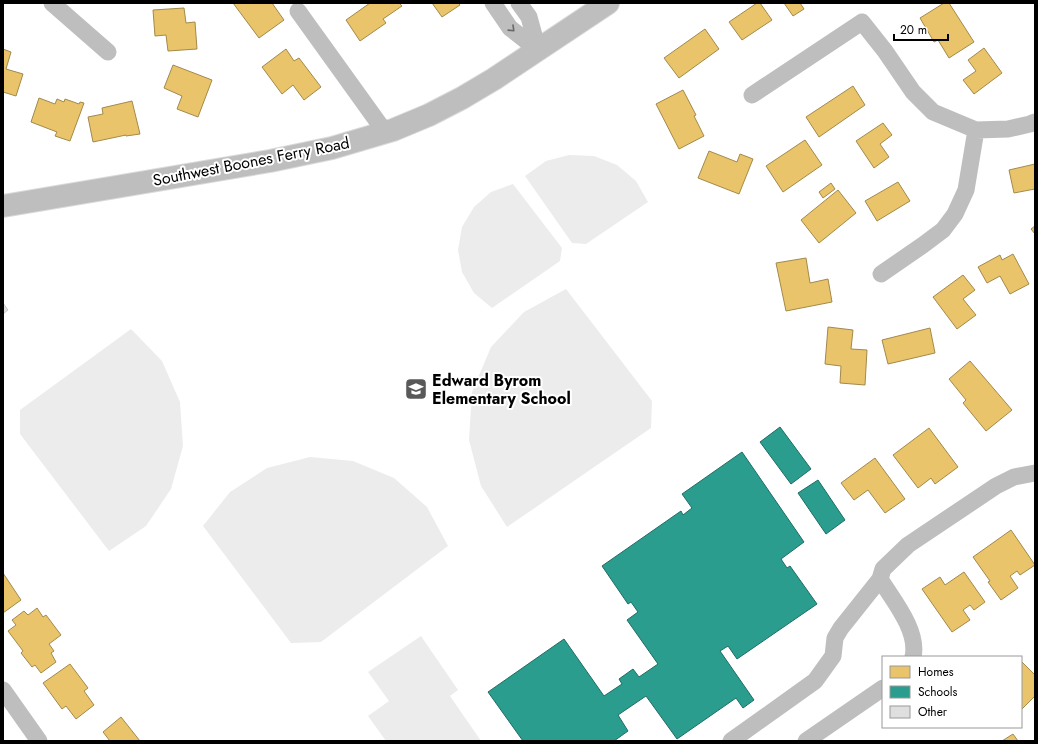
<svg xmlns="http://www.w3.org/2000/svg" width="1038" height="744" font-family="Jost,sans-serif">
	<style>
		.green { fill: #ececec }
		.homes { fill: #e9c46a; stroke: #a3894a }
		.schools { fill: #2a9d8f; stroke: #1d6e64 }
		.building { fill: #dfdfdf; stroke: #c7c7c7 }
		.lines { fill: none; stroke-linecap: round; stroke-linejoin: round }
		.major-casing { stroke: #dbdbdb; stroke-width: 24 }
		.minor { stroke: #bebebe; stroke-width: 17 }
		.major { stroke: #bebebe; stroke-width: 22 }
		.oneway { stroke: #686868 }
		.labels { text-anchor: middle; stroke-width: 4; stroke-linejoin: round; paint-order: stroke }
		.street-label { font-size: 16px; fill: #000; stroke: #fff }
		.poi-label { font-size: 16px; font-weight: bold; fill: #000; stroke: #fff; text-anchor: start }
	</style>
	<rect width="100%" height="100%" fill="#fff"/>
	<path class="green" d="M569,155L594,156L617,165L636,181L648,202L586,244L572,243L525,176L546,161Z
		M513,184L562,248L560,261L492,308L474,293L462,272L458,250L462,227L474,207L491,192Z
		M566,289L652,401L651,428L507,527L481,486L469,440L472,392L491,347L524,312Z
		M131,329L162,361L180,402L183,446L171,489L146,526L109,551L20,434V410Z
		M310,457L353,461L394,478L427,507L448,546L321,642L291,643L203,526L230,492L267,468Z
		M421,636L458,690L450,696L481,741H386L368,716L389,701L368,672Z"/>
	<path class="homes" d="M233,3H272L284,20L259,38Z
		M370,3H399L402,6L383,19L386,23L360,41L346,20Z
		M432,3H458L460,5L442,17Z
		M757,3H760L772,20L742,40L729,22Z
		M784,3H800L804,9L793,16Z
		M944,3H949L974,42L949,58L938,40L934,42L920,18Z
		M184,8L186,23L195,22L197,49L168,51L166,35L155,36L153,10Z
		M705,29L719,49L679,78L664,58Z
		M984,48L1002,73L974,94L963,80L976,71L968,60Z
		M3,49L11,52L6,69L23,74L16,96L3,92Z
		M286,49L294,61L299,58L321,87L304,100L293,85L282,94L262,67Z
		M173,65L212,80L198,117L177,109L182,96L164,88Z
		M853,86L865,105L819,137L806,117Z
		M683,90L696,115L694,116L704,136L679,149L656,104Z
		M39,98L55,104L57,99L64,102L65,99L79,104L80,102L84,103L70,141L55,136L57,132L31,122Z
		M132,101L140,134L126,136V135L93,142L88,117L103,114L102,108Z
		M883,123L892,135L880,144L889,157L874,168L856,141Z
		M805,140L822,165L783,192L766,166Z
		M709,151L737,162L740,154L753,159L739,194L698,178Z
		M1035,164V189L1014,193L1009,170Z
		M898,182L910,201L877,221L865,201Z
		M831,183L835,189L823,198L819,192Z
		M838,190L856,213L819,243L801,220Z
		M1035,226V234L1031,229Z
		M1013,254L1029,284L1010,294L1000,276L987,283L978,267L1000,255L1002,260Z
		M806,258L810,283L828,279L832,302L786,311L776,263Z
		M963,275L975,290L963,299L976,315L957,329L933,297Z
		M828,327L853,330L851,349L867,350L865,385L840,383L841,366L825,364Z
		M930,328L935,353L888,364L882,340Z
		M970,361L1012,410L986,431L963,403L966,400L949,379Z
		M929,428L958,467L935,484L931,478L918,488L893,455Z
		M875,458L905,499L885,513L868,490L854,500L841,483Z
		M1011,530L1035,565L1020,575L1017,571L1010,576L1018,588L1001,600L988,582L990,581L973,557Z
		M964,572L985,602L974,610L970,605L963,610L970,620L952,632L922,589L940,577L945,585Z
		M3,573L21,600L3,613Z
		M37,608L43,617L46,615L61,635L49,644L54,651L51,653L56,662L41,673L35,665L32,667L21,653L23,651L8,631L16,625L12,620L24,611L28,615Z
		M1021,661L1035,675V696L1021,710Z
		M70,664L88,688L84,691L94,705L76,719L66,706L62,709L43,683Z
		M121,717L140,741H110L103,732Z
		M1013,734L1018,741H1002Z"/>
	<path class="schools" d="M780,427L811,469L791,484L760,442Z
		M742,452L804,542L781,559L787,568L790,566L817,604L737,659L728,646L720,651L754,700L743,708L736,698L677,739L646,696L618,715L628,731L614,741H523L488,692L564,639L604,696L622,684L619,679L633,669L639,677L658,664L627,620L638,612L631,602L628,604L602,566L681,511L683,515L692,508L682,494Z
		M818,480L845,520L826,534L798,493Z"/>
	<path class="building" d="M3,303L8,310L3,314Z"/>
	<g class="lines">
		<g class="major-casing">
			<path id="major" d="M3,206L270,161L332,148L393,130L429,115L462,98L494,79L608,3"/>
		</g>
		<path class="minor" d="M52,3L108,52
			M493,3L510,28L538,50
			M519,3L529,17L538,50
			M298,11L385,132
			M752,95L862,22L885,51L913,92L933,112L976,130L1008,129L1030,124L1035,122
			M881,274L923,245L943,230L955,214L966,190L976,130
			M913,657C919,631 893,600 880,579L883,569L908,545L996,486L1014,477L1035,473
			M3,690L39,741
			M731,741L815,681L833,656L835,638L841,628L880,579
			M806,741L883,688"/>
		<use href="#major" class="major"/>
	</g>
	<defs><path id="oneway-chevron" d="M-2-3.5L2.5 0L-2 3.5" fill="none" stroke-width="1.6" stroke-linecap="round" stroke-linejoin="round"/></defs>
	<use class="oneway" href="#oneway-chevron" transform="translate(512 29) rotate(44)"/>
	<defs>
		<g id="school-square" transform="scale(1.15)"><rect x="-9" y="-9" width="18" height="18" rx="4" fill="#595959" stroke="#fff"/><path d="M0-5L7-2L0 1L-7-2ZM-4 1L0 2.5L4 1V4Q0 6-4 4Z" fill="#fff"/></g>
	</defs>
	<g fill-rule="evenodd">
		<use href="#school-square" x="416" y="389"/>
	</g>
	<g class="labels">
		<g class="street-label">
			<text transform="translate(251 161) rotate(-11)" y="6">Southwest Boones Ferry Road</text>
		</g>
		<g class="poi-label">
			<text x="432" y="386">Edward Byrom<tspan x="432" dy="18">Elementary School</tspan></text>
		</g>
	</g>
	<rect width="1038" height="744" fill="none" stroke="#000000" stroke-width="8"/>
	<rect x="882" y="656" width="140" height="72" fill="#ffffff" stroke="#999999"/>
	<rect x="890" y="666" width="20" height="12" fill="#e9c46a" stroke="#999999"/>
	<text x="918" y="676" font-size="12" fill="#000000">Homes</text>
	<rect x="890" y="686" width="20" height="12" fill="#2a9d8f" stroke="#999999"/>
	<text x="918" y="696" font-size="12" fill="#000000">Schools</text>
	<rect x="890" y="706" width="20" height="12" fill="#dfdfdf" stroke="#999999"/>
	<text x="918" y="716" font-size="12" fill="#000000">Other</text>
	<path d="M894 34v6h54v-6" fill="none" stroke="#000000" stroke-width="2"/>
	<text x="900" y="34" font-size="12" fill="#000000" stroke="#ffffff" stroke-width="3" paint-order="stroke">20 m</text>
</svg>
